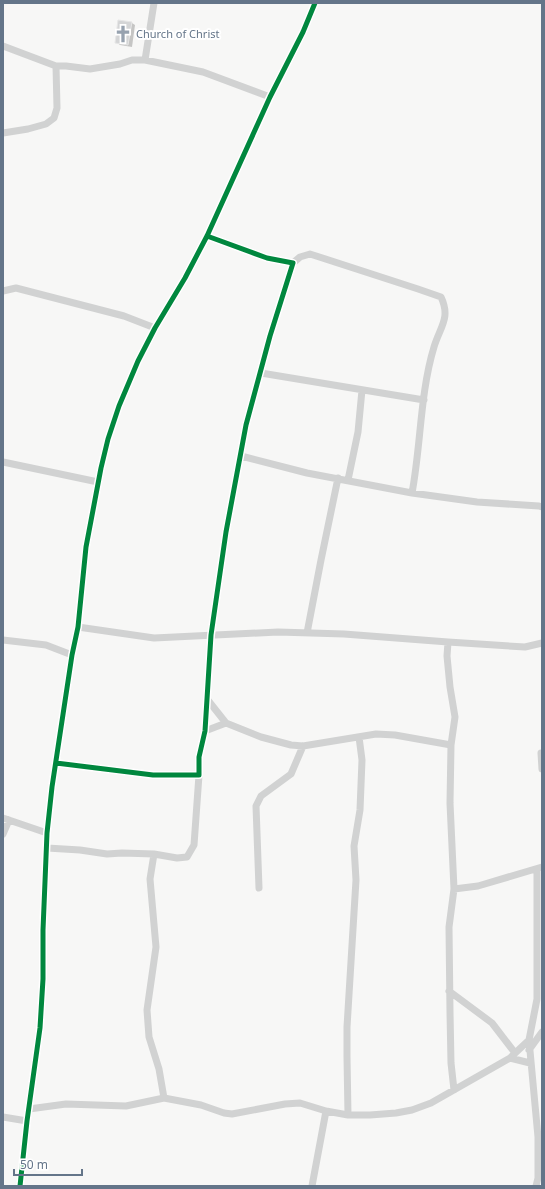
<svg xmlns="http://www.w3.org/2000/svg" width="545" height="1189" font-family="'Noto Sans',sans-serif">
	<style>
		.shadow { fill: #0003 }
		.building { fill: #d4d5d6; stroke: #e6e6e6 }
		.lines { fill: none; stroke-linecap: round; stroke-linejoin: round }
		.minor { stroke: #d1d2d2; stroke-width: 7 }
		.cycleway-casing { stroke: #fff; stroke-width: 8 }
		.cycleway { stroke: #00873e; stroke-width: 5 }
		.labels { text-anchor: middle; stroke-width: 4; stroke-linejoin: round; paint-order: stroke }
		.poi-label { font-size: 11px; fill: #647589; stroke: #fff; text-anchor: start }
	</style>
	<rect width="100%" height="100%" fill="#f7f7f6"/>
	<path class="shadow" d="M132,23L135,25L132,47L120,45L116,42Z"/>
	<path class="building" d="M118,20L132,22L128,45L115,43Z"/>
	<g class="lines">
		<path class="minor" d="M3,46L56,66H66L90,69L120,64L132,60H145L203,72L270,97
			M145,60L154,3
			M3,133L28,129L46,124L54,118L57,108L56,66
			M293,263L300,257L310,254L418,289L441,297C451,318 440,327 434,347C420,393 421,445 412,493
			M3,291L16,288L124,316L155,328
			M261,373L424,400
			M241,456L307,473L412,493L477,502L539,506L542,507
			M3,462L98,482
			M348,480L358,432L362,390
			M78,627L154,638L278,632L344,634L448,642L525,647L542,643
			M307,633L321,560L338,478
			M3,640L46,645L72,655
			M448,642L447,656L450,687L455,717L451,745L450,803L454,889L449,927L450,1012L451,1063L454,1090
			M207,699L226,723L261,737L291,745L303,746L376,734L395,735L451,745
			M205,731L226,723
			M541,753L542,769
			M56,763L153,775H199V757L205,731L211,635L226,532L246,425L270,336L293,263L267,258L207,236
			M3,818L47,833
			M3,834L9,820
			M47,848L80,850L107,854L122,853L154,854L177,858L187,857L194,845L199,775
			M154,854L150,879L156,947L147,1010L149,1037L159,1069L164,1098L201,1105L224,1113L232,1114L285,1104L300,1103L326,1111L348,1115H370L396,1113L412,1110L431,1103L510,1058L529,1040
			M259,888L256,806L261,796L291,774L303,746
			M454,889L478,886L542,867
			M449,991L492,1023L515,1053
			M529,1050L542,1032
			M510,1058L530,1063
			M29,1109L66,1104L126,1106L164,1098
			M348,1115L347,1057V1027L356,880L354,846L360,810L362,760L359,737
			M3,1117L27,1121
			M20,1186L27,1121L40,1028L43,979V930L47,833L52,787L72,655L78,627L86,547L101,468L108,439L119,406L138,361L155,328L185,278L207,236L270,97L303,32L315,3
			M312,1186L326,1111
			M536,1186L538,1178V1137L529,1040L537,999V869"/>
		<g class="cycleway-casing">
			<path id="cycleway" d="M56,763L153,775H199V757L205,731L211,635L226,532L246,425L270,336L293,263L267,258L207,236
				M20,1186L27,1121L40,1028L43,979V930L47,833L52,787L72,655L78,627L86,547L101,468L108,439L119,406L138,361L155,328L185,278L207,236L270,97L303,32L315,3"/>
		</g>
		<use href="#cycleway" class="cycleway"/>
	</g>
	<defs>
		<g id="church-bare" transform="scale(1.38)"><path d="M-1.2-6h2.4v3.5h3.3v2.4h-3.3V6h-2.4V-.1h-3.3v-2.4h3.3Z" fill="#97a2af" stroke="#fff" stroke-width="2.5" paint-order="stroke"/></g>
	</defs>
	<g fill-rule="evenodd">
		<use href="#church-bare" x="123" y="34"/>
	</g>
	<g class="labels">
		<g class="poi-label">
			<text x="136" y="38">Church of Christ</text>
		</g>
	</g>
	<rect width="545" height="1189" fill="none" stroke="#647589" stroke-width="8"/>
	<path d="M14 1169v6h68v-6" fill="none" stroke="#647589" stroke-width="2"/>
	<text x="20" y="1169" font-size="12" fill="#647589" stroke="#ffffff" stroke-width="3" paint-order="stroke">50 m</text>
</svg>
